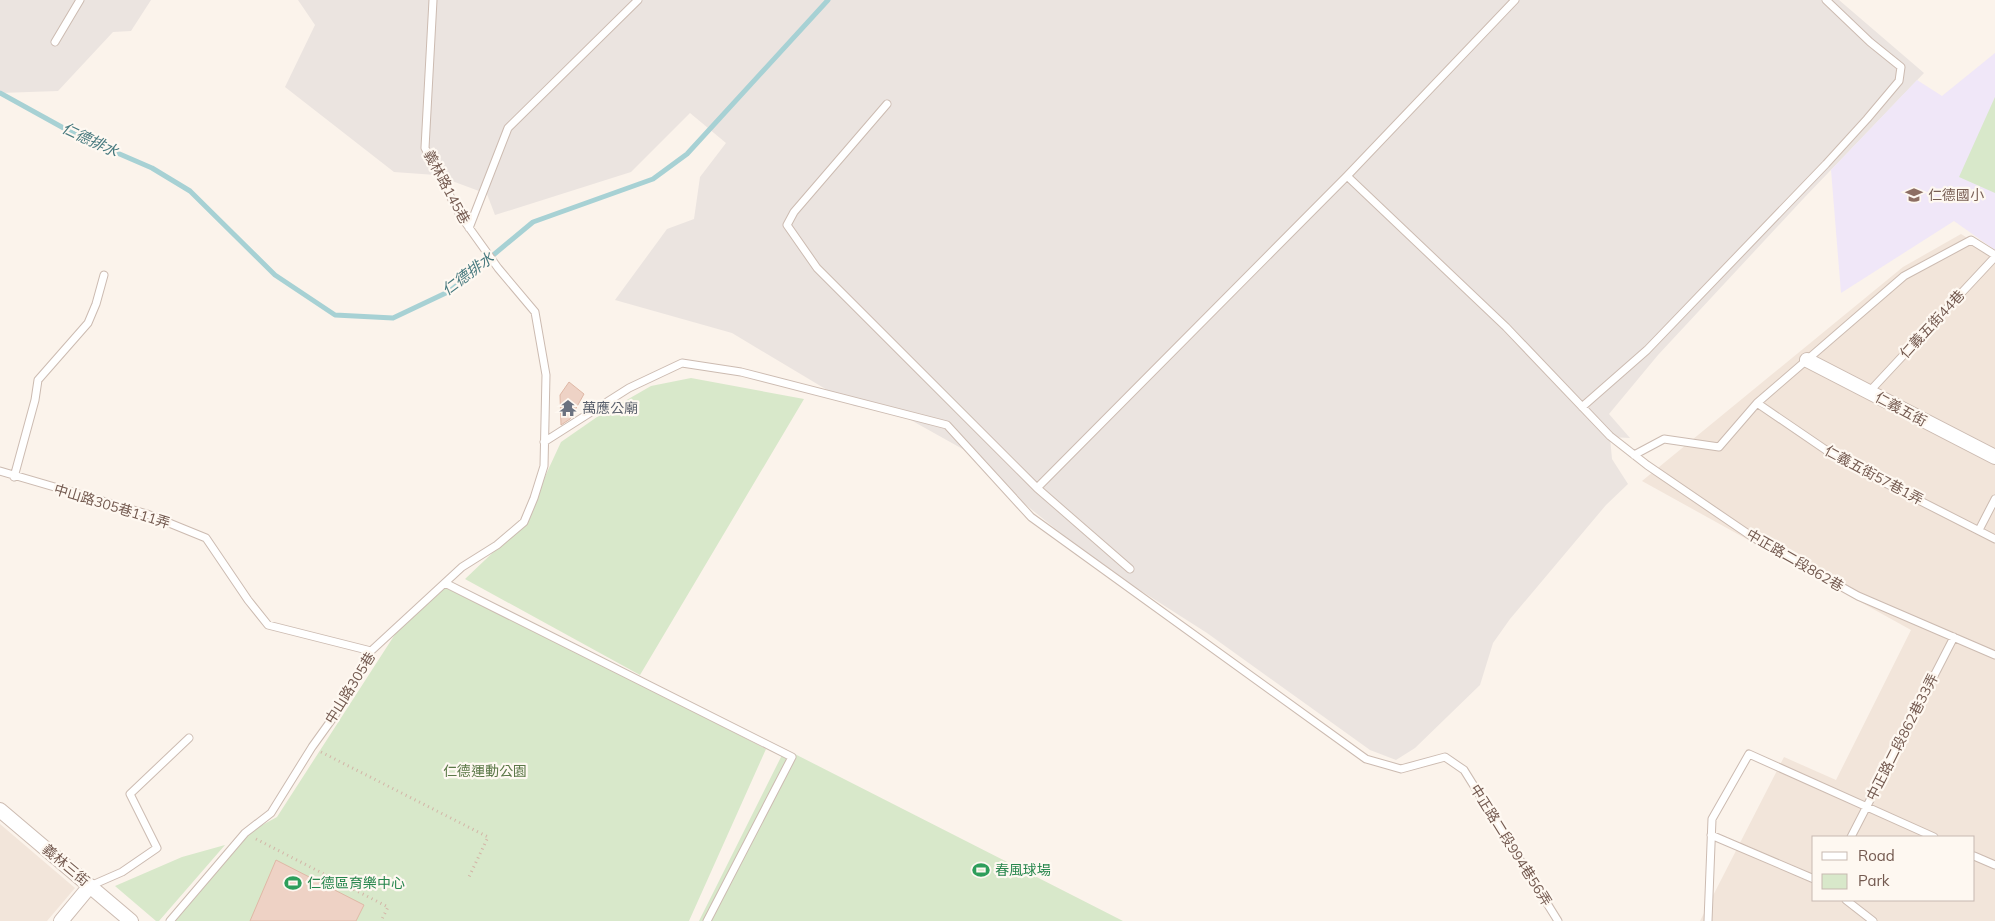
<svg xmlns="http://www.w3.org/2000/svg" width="1995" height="921" font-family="Mulish,'Noto Sans TC',sans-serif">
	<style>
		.residential { fill: #f2e5da; fill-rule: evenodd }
		.industrial { fill: #ebe4e0 }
		.education { fill: #f0e7f8 }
		.green { fill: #d8e8ca }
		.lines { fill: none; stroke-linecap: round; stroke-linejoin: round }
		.stream { stroke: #a7d1d4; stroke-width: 5 }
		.building { fill: #eed2c5; stroke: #dfb8a6 }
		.service-casing { stroke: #ccbbb1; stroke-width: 9 }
		.minor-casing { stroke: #ccbbb1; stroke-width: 16 }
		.path { stroke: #d3b5a7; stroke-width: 3; stroke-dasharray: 1 4; stroke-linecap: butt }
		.service { stroke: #fff; stroke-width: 7 }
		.minor { stroke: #fff; stroke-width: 14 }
		.labels { text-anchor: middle; stroke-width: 4.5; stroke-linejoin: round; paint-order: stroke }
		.street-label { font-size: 14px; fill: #745a50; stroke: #fef8f1 }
		.education-label { font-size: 14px; fill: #785e54; stroke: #fef8f1; text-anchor: start }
		.worship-label { font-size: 14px; fill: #5b616d; stroke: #fef8f1; text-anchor: start }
		.park-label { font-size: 14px; fill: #5b7848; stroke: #fef8f1 }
		.leisure-label { font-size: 14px; fill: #27864d; stroke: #fef8f1; text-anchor: start }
		.water-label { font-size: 15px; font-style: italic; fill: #47797e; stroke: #fef8f1 }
	</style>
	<rect width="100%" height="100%" fill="#fbf3eb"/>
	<path class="residential" d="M1961,234L1995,255V921H1700L1784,757L1836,780L1911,630L1642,481L1903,267ZM1814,837H1974V900H1814Z
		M0,824L75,888L47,921H0Z"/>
	<path class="industrial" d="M0,0H151L131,31L113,32L58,91L0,93Z
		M298,0H1839L1924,73L1804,198L1658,355L1609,414L1630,438L1610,437L1612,459L1628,484L1606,505L1510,619L1493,643L1480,685L1415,748L1396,760L1370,750L1207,633L1099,564L1010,492L968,452L900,414L854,406L732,333L615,300L667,229L694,219L700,177L726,143L690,113L631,172L495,215L487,194L436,175L394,172L285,87L315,25Z"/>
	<path class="education" d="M1995,53V250L1954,221L1841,293L1831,170L1917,80L1942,96Z"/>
	<path class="green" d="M1995,97V193L1959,177Z
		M691,378L804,399L640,675L465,579L523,524L561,442L597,417L651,386Z
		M450,584L766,749L689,921H167L238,838L277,817L401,625Z
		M785,749L1123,921H699Z
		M225,845L159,921H156L115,886L182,857Z"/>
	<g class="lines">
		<path class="stream" d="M0,93L78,136L152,168L190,191L275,275L335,315L393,318L450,291L533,222L653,179L687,154L828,0"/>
	</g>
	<path class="building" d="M569,382L584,394L570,419L561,425L560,395Z
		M276,860L364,905L356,921H250Z"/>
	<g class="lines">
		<g class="service-casing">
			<path id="service" d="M55,42L80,0
				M887,104L794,212L787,225L817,268L1037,488L1130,569
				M1347,176L1506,327L1610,436L1647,465L1754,538L1858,596L1995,655
				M469,228L508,128L638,0
				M1869,392L1995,257
				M1757,403L1842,461L1995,539
				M1582,407L1647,350L1826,164L1867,119L1899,81L1901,67L1870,42L1826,0
				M544,442L629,388L682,363L741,372L947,425L1031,517L1366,759L1401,769L1445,757L1464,770L1558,921
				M1634,455L1664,439L1719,447L1757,403L1904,276L1971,240L1995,255
				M0,471L147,514L206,538L248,600L268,625L371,651
				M14,477L35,400L38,380L88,323L96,304L104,275
				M1037,488L1347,176L1515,0
				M1979,530L1995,499
				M445,583L792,757L707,921
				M1711,835L1814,879
				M1851,837L1954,637
				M1974,856L1995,865
				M90,886L122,872L157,848L130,794L189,738
				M1846,900L1873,921
				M170,921L245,833L271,813L312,747L335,715L371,651L462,567L497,545L524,522L534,498L544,466L546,375L535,312L498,268L460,215L425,148L433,0
				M1708,921L1712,819L1749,754L1934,837"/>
		</g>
		<g class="minor-casing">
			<path id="minor" d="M1807,360L1995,457
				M0,810L131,921
				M61,921L90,886"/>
		</g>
		<path class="path" d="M321,752L488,837L469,877
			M256,839L388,907L381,921"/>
		<use href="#service" class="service"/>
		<use href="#minor" class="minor"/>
	</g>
	<defs>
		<g id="school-bare" transform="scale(1.35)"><path d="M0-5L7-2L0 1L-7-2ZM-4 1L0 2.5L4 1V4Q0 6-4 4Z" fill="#8d6e63" stroke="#fef8f1" stroke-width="2.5" paint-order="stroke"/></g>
		<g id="temple-bare" transform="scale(1.35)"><path d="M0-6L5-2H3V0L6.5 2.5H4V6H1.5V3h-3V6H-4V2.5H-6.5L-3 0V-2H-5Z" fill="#6b7280" stroke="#fef8f1" stroke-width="2.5" paint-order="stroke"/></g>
		<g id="stadium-bare" transform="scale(1.35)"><path d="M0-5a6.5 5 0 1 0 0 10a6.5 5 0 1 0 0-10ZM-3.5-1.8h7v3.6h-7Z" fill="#2e9e5b" stroke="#fef8f1" stroke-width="2.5" paint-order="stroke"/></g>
	</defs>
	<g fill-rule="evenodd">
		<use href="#school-bare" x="1914" y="195"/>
		<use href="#temple-bare" x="568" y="408"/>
		<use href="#stadium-bare" x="981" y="870"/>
		<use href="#stadium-bare" x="293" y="883"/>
	</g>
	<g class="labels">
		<g class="street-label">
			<text transform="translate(447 187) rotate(62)" y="5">義林路145巷</text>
			<text transform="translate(1932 324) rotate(-47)" y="5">仁義五街44巷</text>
			<text transform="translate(1901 409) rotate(28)" y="5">仁義五街</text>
			<text transform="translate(1874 475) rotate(28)" y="5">仁義五街57巷1弄</text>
			<text transform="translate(112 506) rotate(17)" y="5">中山路305巷111弄</text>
			<text transform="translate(1795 560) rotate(30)" y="5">中正路二段862巷</text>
			<text transform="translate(350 688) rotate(-58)" y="5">中山路305巷</text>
			<text transform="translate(1902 737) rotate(-63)" y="5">中正路二段862巷33弄</text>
			<text transform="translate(1511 845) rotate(58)" y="5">中正路二段994巷56弄</text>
			<text transform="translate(66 865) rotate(40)" y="5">義林三街</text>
		</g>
		<g class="education-label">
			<text x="1928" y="200">仁德國小</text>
		</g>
		<g class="worship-label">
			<text x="582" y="413">萬應公廟</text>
		</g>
		<g class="park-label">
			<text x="485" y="776">仁德運動公園</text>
		</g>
		<g class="leisure-label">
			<text x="995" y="875">春風球場</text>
			<text x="307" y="888">仁德區育樂中心</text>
		</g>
		<g class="water-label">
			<text transform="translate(90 140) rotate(25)" y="5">仁德排水</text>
			<text transform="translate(468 274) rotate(-37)" y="5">仁德排水</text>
		</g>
	</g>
	<rect x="1812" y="836" width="162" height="65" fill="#fef8f1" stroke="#c7b9b1"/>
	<rect x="1822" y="852" width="25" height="8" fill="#ffffff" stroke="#c7b9b1"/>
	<text x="1858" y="861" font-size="15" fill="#745a50">Road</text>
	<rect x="1822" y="874" width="25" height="15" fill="#d8e8ca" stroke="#c7b9b1"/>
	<text x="1858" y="886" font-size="15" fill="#745a50">Park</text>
</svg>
